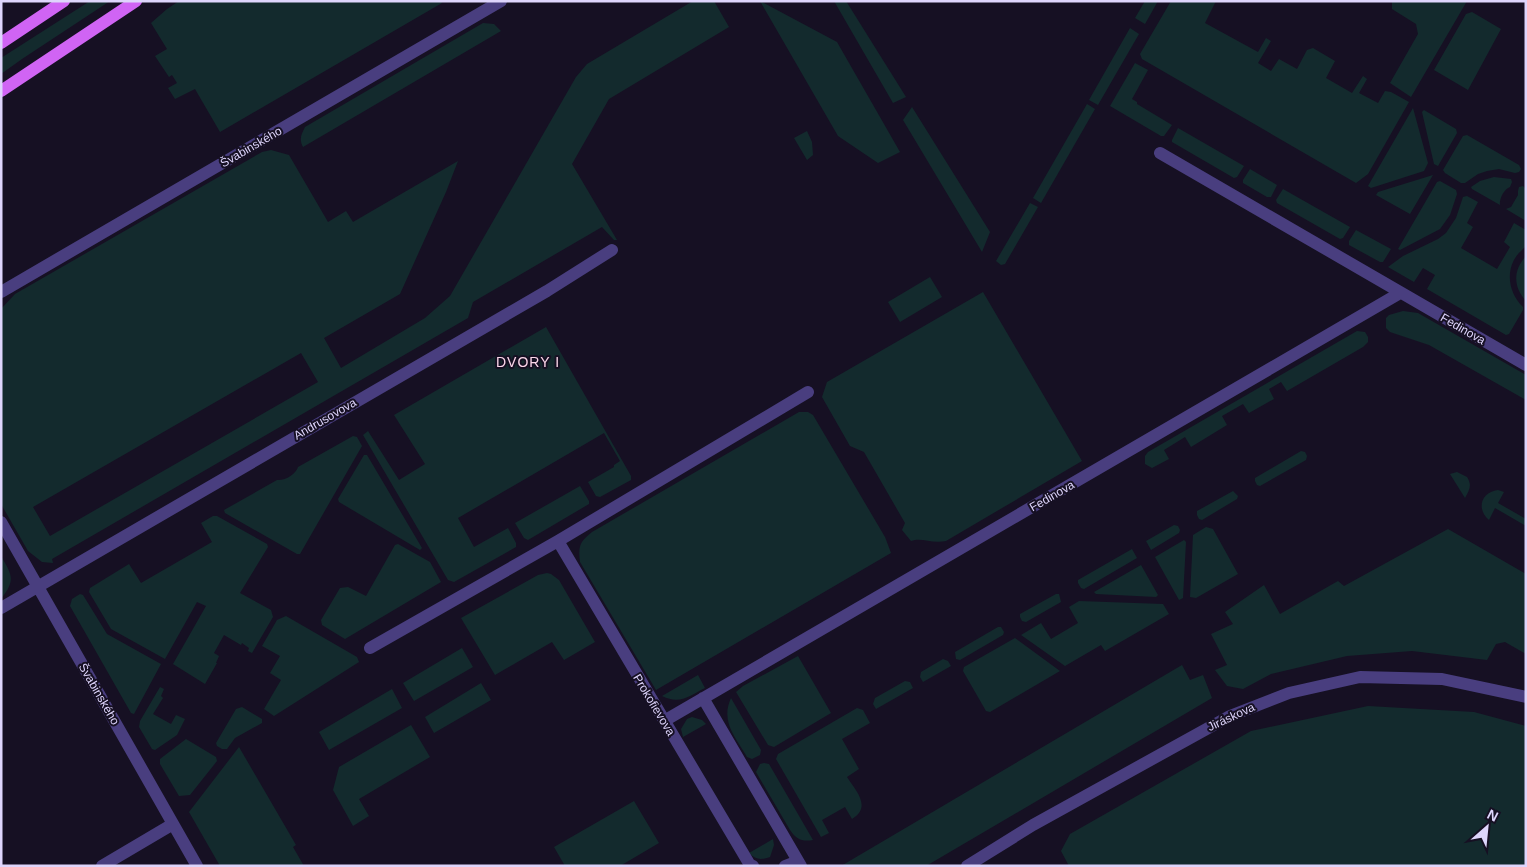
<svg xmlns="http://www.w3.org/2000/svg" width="1527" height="867" font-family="Helvetica,sans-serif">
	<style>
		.green { fill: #132a2d; fill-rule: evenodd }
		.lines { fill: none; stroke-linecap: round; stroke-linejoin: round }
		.minor { stroke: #493e7f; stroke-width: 12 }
		.major { stroke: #d064f4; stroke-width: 12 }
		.labels { text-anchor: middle; stroke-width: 4; stroke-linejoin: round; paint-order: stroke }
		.street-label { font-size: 12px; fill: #ded5fc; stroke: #161023 }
		.neighbourhood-label { font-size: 14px; letter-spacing: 1px; fill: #fcd7ea; stroke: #161023 }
	</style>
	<rect width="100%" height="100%" fill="#161023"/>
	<path class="green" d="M90,1H110L22,59L1,74V58Z
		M179,1H441L442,3L220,132L195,89L175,99L168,88L177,83L172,75L169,77L155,56L167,49L151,23L167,9Z
		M693,1H714L729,27L609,99L572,164L617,240H614L602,227L473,302L468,318L52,559L53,563L42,562L28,551L1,504V309L15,294L262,152L271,150L289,155L328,222L346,211L353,222L458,161L446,192L400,294L324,338L341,368L425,318L450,296L576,77L587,64ZM301,353L318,382L50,536L33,507Z
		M760,1L837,42L900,152L878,163L838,136Z
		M834,1H846L906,97L893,103Z
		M1145,1H1158L1145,24L1135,18Z
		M1171,1H1216L1205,23L1258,52L1266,38L1271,41L1258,63L1271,71L1279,59L1297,69L1307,50L1313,48L1335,61L1326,78L1352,93L1363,76L1367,79L1359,93L1378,103L1385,91L1391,92L1409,102L1368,174L1356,183L1142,59L1140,54Z
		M1392,1H1467L1411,97L1390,83L1418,34L1416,24L1392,9Z
		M1472,12L1501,29L1468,90L1434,70L1466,14Z
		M483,23L494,24L501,31L303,147C299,139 301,135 305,127Z
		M1130,28L1139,34L1098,105L1089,100Z
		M1135,63L1148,70L1132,99L1137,102V104L1172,125L1164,136H1161L1110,106Z
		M1087,104L1095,109L1041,203L1033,198Z
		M912,107L990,232L982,252L903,120Z
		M1413,108L1428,163L1424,171L1371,188L1368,186Z
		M1424,110L1456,129L1457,133L1438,166L1434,164L1422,112Z
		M1178,128L1244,166L1237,177L1234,178L1172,142V140Z
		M807,131L812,142L813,155L807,160L794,138Z
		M1467,135L1519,165L1521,169L1519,172L1515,173L1499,169L1487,171L1478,174L1465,183H1461L1445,173L1443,170L1463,136Z
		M1250,169L1277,185L1271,197H1267L1243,183V180Z
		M1433,175L1410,214L1376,195L1378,192Z
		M1494,177L1511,179L1512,182L1510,187C1504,189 1499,199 1500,205L1472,189L1471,187L1480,181Z
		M1440,181L1456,190L1457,194L1450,215L1440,229L1400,250L1398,249L1437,182Z
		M1523,186L1526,189V221L1506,209L1511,207L1518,195V191L1519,187Z
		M1283,189L1350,227L1343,238L1340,239L1277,203L1276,200Z
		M1467,196L1478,202L1467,223L1473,227L1461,248L1497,269L1510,247L1504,242L1514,223L1526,230V246C1521,251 1516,255 1513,262C1506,277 1511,296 1523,307V310L1509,334L1506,335L1427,289L1435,275L1423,268L1414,282L1388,267L1403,256L1438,239L1446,233L1456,218L1463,197Z
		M1030,203L1038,207L1005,264L1001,265L996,261Z
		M1356,230L1391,249L1383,262H1380L1349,245V241Z
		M1526,256V301C1513,287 1513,270 1526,256Z
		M930,277L942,297L900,322L888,302Z
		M983,292L1082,461L946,541C931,544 922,537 911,541L902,530L905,523L864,452L850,446L822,397L827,382Z
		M1403,311L1418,313L1526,375V400L1429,345L1390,332L1386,328V318L1389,315Z
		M546,327L631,476V480L600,497L596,496L588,482L614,467V465L620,461L604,433L458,518L474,547L508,528L516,543V547L454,582L448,580L363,435L368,431L399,480L425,464L394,415Z
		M1357,331L1365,332L1368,337V342L1363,347L1287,391L1281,382L1269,389L1274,399L1249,413L1243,404L1222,416L1227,425L1191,447L1185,437L1164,450L1169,459L1152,468L1145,464V456L1148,452Z
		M799,412H808L813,415L885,537L891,553L656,690L580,562C578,545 580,542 592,532Z
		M353,436L357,437L362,446L300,554H297L225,513L224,510L277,480C285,481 296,474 298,467Z
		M1301,451L1305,452L1307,456L1306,460L1260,486L1257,485L1255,481V478Z
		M364,455H367L422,548L420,550L339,502L338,499Z
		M1457,472L1467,477C1472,485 1470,489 1465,498L1450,474Z
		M580,486L589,501V504L528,540L524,538L515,523Z
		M1498,490L1504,492L1498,503L1526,519V526L1495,508L1489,520C1476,509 1481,492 1498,490Z
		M1233,491L1238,496L1237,499L1202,520L1199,519L1197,515V511Z
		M213,516H217L267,544L268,547L240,593L271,610L273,617L252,653L248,651L249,648L242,643L241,645L224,635L214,653L219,656L216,663H217L205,684L173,664L206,606L197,602L165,659L111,629L89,592L90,588L129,564L141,583L212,542L201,523Z
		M1174,525L1178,526L1180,530L1179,533L1151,550L1146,541Z
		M1206,527L1213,529L1238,574L1196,598L1190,597L1193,535Z
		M1448,529L1526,574V654L1505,642L1496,644L1487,660L1412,651L1347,656L1271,674L1243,689L1227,686L1215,670L1227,665L1211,634L1233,624L1225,612L1264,585L1280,614L1338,581L1344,586Z
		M1184,540L1186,542L1183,598L1179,600L1155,557Z
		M398,544L430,562L441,582L345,639L322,625L321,620L340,588L348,587L366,596L395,545Z
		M1132,549L1137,558L1084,589L1081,588L1078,583V580Z
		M1,556C12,575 16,580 1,599Z
		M1141,565L1158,595L1156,597L1096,594L1094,592Z
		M547,573L551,574L559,580L595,642L564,660L552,642L495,675L461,618L538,575Z
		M80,594L83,595L107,634L161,664L134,714L131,713L70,606L72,599Z
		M1056,594H1059L1061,602L1026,622L1022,621L1020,617V614Z
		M1079,601L1163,604L1169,614L1105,651L1101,645L1065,666L1021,635L1041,623L1051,639L1078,623L1069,607Z
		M286,616L357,657L359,662L274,716L264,709L281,680L270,673L280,656L262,646L277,620Z
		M998,627H1001L1004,632L1003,635L960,660L956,659L955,652Z
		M1015,638L1060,671L990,712L986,711L963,671L964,667Z
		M462,648L473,667L414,701L403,683Z
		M798,656L831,713L774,747L768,745L736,692L743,686Z
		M943,659L948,661L951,666L923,682L920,677L921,672Z
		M1182,665L1190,680L1203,675L1212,698L926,866H841Z
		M698,675L705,688C689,696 680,705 662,696Z
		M905,681L910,682L913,688L876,709L873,704L875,698Z
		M481,683L491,700L434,733L425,717Z
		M160,687L164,689L161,696L163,698L153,714L171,724L176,715L185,719L177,735L155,750L152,749L139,727L140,721Z
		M392,689L402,708L329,750L319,732Z
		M731,698L761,750L760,755L752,759L747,757C736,738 720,722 731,698Z
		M1368,706L1474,712L1526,726V866H1069L1061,851L1070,834L1251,731Z
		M242,707L262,719V723L235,738L227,749H222L217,746L216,743L236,709Z
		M857,708L863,710L870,723L842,739L859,769L847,777C856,791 872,807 852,819L845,807L822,820L829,833L821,837L776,759L778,754Z
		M692,717L702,720L706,724L683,737L681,729L687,719Z
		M411,725L430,757L359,799L369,816L353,826L333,790L339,767Z
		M186,739L216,757L217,761L190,795L179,796L160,764V759Z
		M239,747L296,845L293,847L304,866H220L189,812Z
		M764,763L769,764L813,840C802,842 796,839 790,830L756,772L760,764Z
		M634,801L659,843L620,866H565L554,847Z
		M773,839L774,845L770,857C761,860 756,860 749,853Z"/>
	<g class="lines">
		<path class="minor" d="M1160,153L1526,365
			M1,292L501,1
			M1,522L197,866
			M558,541L750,865L753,866
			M1,608L547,291L612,250
			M370,648L558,541L808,392
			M703,698L801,866
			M664,721L1400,293
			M102,866L173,824
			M785,866L798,861
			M967,866L1033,825L1230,716L1289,693L1360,677L1442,679L1526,697"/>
		<path class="major" d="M1,43L64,1
			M1,91L136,1"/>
	</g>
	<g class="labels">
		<g class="street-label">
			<text transform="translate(251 147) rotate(-30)" y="4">Švabinského</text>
			<text transform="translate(1463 329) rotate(30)" y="4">Fedinova</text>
			<text transform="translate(325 419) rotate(-30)" y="4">Andrusovova</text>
			<text transform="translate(1052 496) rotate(-30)" y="4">Fedinova</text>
			<text transform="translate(99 694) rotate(60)" y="4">Švabinského</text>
			<text transform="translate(654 705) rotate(59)" y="4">Prokofievova</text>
			<text transform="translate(1231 717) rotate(-25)" y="4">Jiráskova</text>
		</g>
		<g class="neighbourhood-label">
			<text x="528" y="367">DVORY I</text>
		</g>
	</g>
	<rect width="1527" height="867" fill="none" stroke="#ded5fc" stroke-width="5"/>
	<g transform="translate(1487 827) rotate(27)" stroke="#161023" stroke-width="4" paint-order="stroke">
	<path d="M0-4L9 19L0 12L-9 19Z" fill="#ded5fc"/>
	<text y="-8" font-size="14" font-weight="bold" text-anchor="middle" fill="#ded5fc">N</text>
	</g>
</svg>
